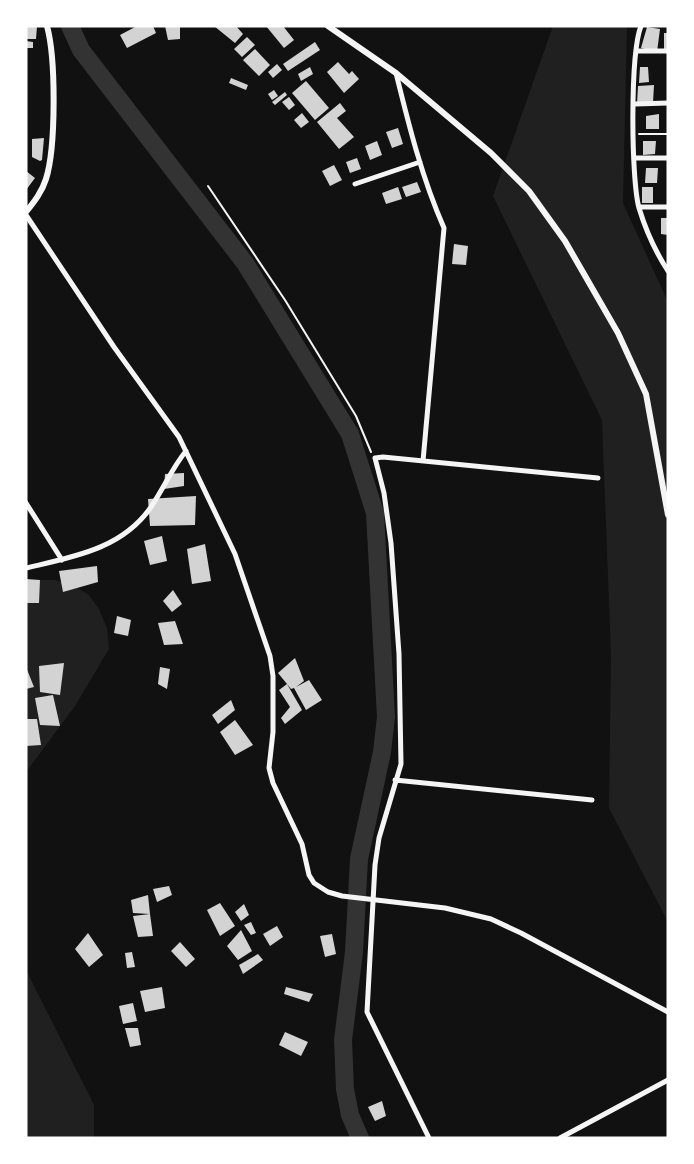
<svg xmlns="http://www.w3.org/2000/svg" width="694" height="1164" font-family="Lato,sans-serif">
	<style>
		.green { fill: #202020 }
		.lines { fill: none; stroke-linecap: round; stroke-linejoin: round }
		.river { stroke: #333; stroke-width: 18 }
		.building { fill: #d3d3d3 }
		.path { stroke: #f5f5f5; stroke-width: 2 }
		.minor { stroke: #f5f5f5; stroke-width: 5 }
		.tertiary { stroke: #f5f5f5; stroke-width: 6 }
	</style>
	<rect width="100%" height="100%" fill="#111"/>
	<path class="green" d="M553,26H627L623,203L668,302V922L609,808L611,655L602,420L493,196Z
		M26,580H54L70,584L88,594L99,609L107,628L109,649L75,706L26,772Z
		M26,970L94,1105V1138H26Z"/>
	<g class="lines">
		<path class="river" d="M70,26L81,50L245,263L350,434L375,513L386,717L382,752L359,859L354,952L343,1040L345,1089L350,1115L360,1138"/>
	</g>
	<path class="building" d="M26,26H37L36,39H26Z
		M137,26H153L156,33L127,48L120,35Z
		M165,26H180V39L168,40Z
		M214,26H236L243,34L235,43Z
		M266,26H283L294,40L284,48Z
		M647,27L660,29L657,52L641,48Z
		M664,33H668V51H664Z
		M247,37L255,45L242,57L234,49Z
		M26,41L33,42V48H26Z
		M315,42L320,50L288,71L283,64Z
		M255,49L270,65L259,76L243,60Z
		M338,62L349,74L352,71L359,79L344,93L327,72Z
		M277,64L282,70L273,78L268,72Z
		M310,67L313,74L301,81L298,74Z
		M640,67H648L649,82L639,83Z
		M231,78L248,85L246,90L229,83Z
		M306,81L329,108L315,120L292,93Z
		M654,85L653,103L637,104L638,86Z
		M274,90L278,96L272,100L268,94Z
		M285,92L287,95L275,105L272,102Z
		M289,97L295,105L289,110L282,102Z
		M340,103L346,111L337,118L354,137L339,149L317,122Z
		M302,113L309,122L301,128L294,120Z
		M659,114V129H646V116Z
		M398,128L403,144L392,148L386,132Z
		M44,138L42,160L40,161L32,157V139Z
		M377,141L382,155L370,160L365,146Z
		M643,141H656L655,154L643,155Z
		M357,158L361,169L350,173L346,162Z
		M334,165L342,180L330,186L322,171Z
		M646,168H658L657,183H645Z
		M26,171L35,178L26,190Z
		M417,182L421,192L406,197L402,187Z
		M398,187L402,199L386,204L382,193Z
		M642,187H653V203H642Z
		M661,218H668V235L661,234Z
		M454,244L468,246L466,265L452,264Z
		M184,473V486L164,489L165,474Z
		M196,496L195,525L150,526L148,499Z
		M162,536L167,561L150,565L144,541Z
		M205,544L211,581L192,584L187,549Z
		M97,566L98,582L63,592L59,571Z
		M26,579L40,580L39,603H26Z
		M173,590L182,604L172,612L163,601Z
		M117,616L131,620L128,636L114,633Z
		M175,621L183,644L164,645L158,623Z
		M295,658L304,681L296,687L309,680L322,700L306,710L294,688L291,689L287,684L302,710L285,724L281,718L290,707L279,690L287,684L278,673Z
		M64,663L60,695L40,692L39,666Z
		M26,667L34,687L26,689Z
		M160,667L170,669L167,689L158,684Z
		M53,695L60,726L40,725L35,698Z
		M231,700L235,710L218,724L212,715Z
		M26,719H37L41,745L26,746Z
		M235,720L253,745L235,755L220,732Z
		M169,886L172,895L157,902L153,889Z
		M148,895L150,914L133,913L131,900Z
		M220,903L235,926L220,936L207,910Z
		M244,904L249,915L241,921L235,912Z
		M150,914L153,936L138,937L133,916Z
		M251,922L256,933L251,935L244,925Z
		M277,926L283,937L270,946L263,934Z
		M241,930L252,951L238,960L227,946Z
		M88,933L103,955L89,967L75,949Z
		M332,934L336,954L325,957L320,936Z
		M180,942L195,959L186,967L171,951Z
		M132,952L135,967L127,968L125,953Z
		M258,954L263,960L243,974L239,965Z
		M162,987L165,1008L145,1012L140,991Z
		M286,987L313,994L309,1002L284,994Z
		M133,1003L137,1021L123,1024L119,1006Z
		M125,1028H138L141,1045L130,1047Z
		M285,1032L308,1042L301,1056L279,1045Z
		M382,1101L386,1116L375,1121L368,1107Z"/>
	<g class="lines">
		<path class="path" d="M639,134H668
			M208,186L285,300L356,416L371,452"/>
		<path class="minor" d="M641,26C630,54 631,179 639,208C646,231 655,251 668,271
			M636,51H668
			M396,73C409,126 422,178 444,228L423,461
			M635,104L668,103
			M634,158H668
			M355,184L420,162
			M639,207H668
			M26,215L114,347L179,437L235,554L270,656L273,676V732L269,768L273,783L302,844L309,875L314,883L328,892L342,896L445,908L491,919L521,933L668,1012
			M26,503L62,560
			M26,568C73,557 122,549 151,507C164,488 172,468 186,451
			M395,780L592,800
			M429,1138L367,1012L375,865L379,838L401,764L399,654L391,543L384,493L375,458L383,457L598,478
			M560,1138L668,1080"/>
		<path class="tertiary" d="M328,26L396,73L491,153L529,191L565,241L618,333L646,394L668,515
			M26,212C34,202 42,192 46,179C56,147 56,59 47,26"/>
	</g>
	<rect width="694" height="1164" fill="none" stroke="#ffffff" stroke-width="55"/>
</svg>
